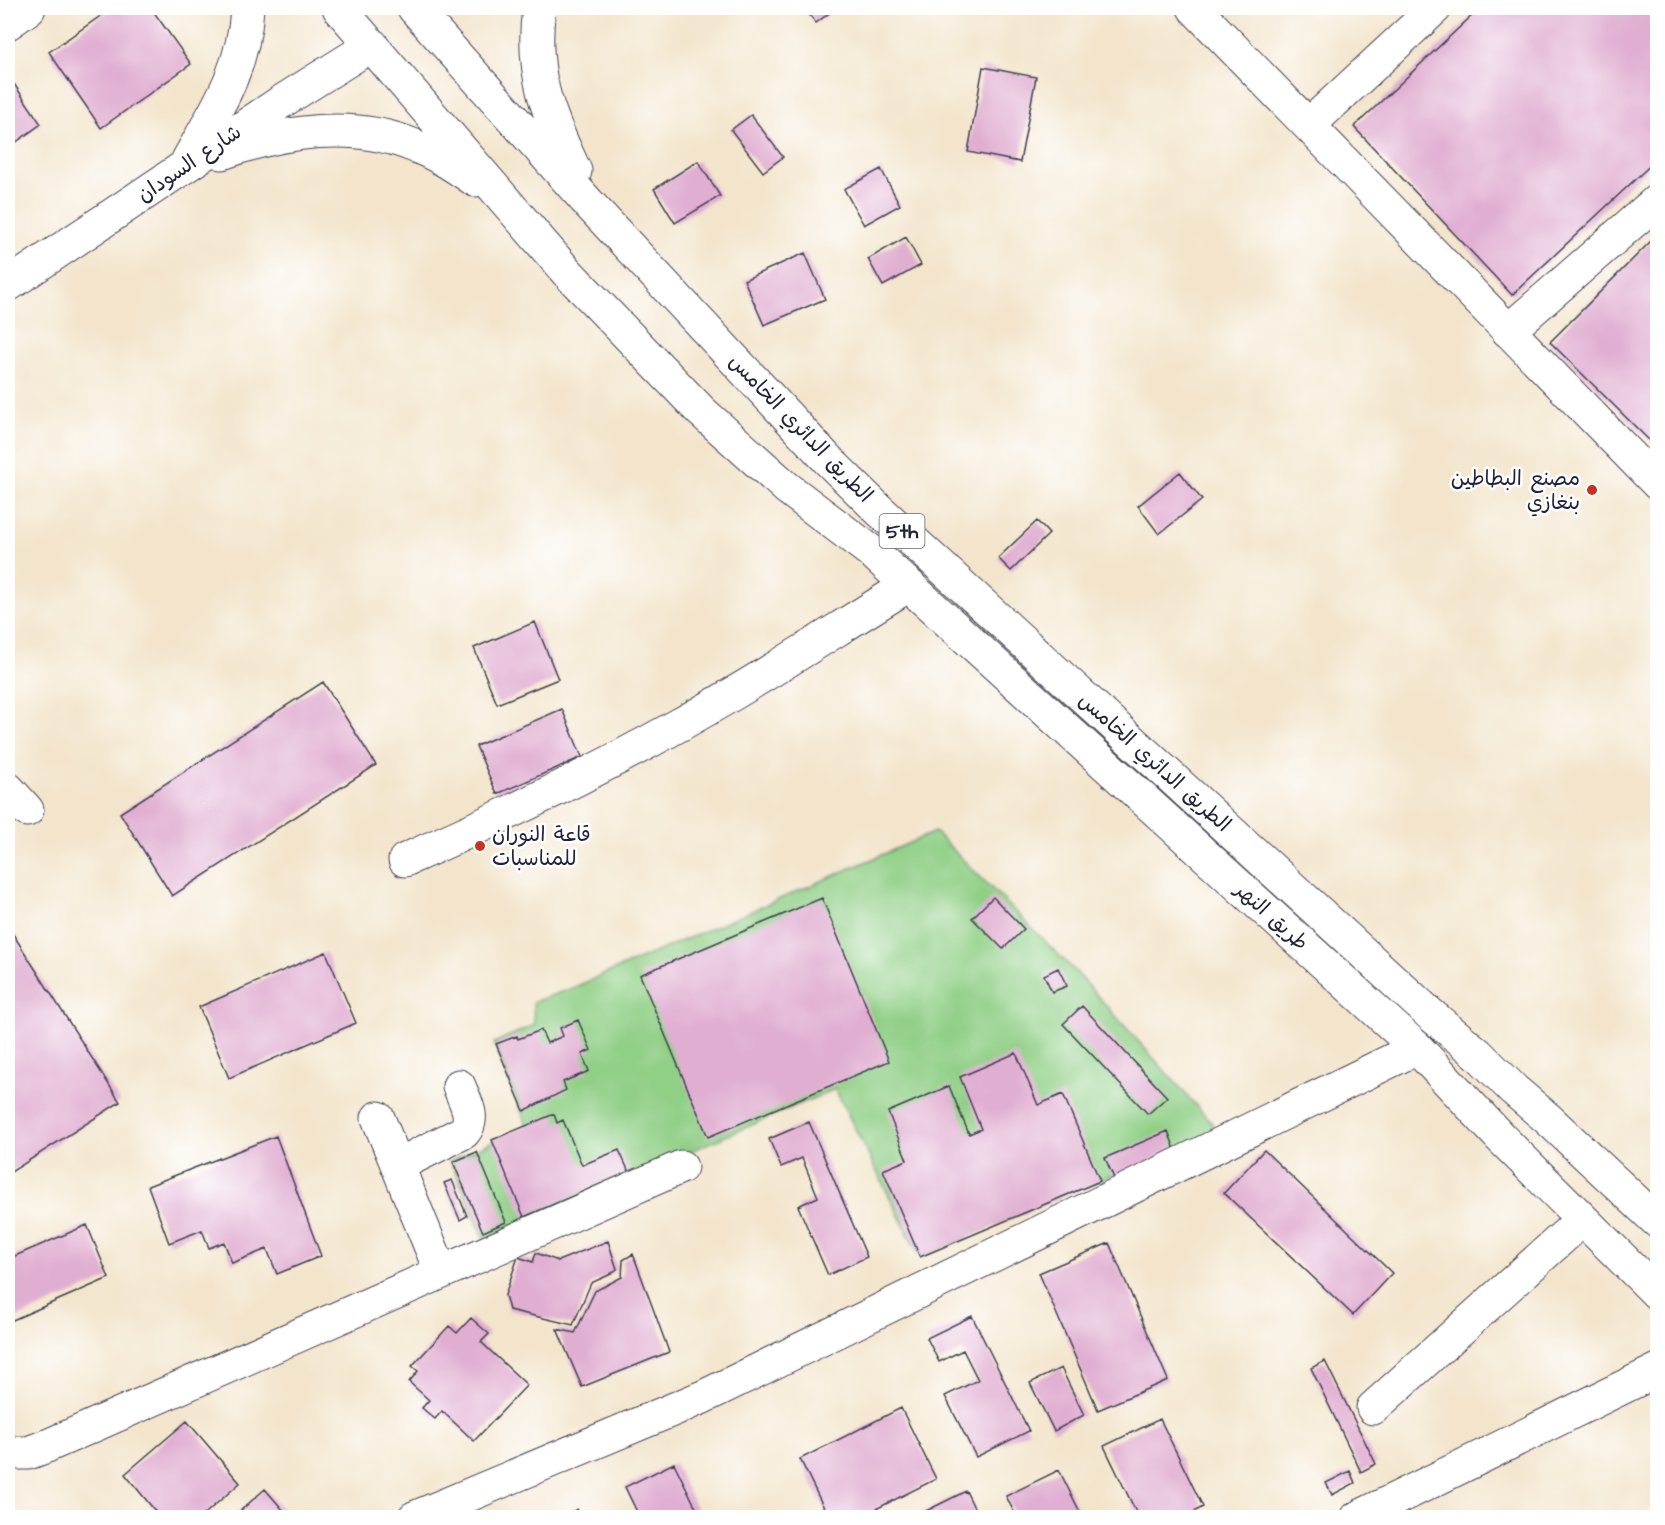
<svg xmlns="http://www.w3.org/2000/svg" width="1665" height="1525" font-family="'Architects Daughter','Playpen Sans Arabic',sans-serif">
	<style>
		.green { fill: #90cf86; stroke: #597860; stroke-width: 1.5 }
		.building { fill: #e0aed1 }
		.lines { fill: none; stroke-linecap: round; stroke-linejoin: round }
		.minor-casing { stroke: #413f51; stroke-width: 35 }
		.major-casing { stroke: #413f51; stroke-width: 35 }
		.minor { stroke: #fff; stroke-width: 33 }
		.major { stroke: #fff; stroke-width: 33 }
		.poi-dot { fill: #c8321e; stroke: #fff; stroke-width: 2 }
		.labels { text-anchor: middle; stroke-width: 5; stroke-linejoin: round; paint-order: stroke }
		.shield { fill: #fff; stroke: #646476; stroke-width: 1.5 }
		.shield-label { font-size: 20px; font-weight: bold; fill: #22223b }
		.street-label { font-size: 21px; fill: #22223b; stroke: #fff }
		.poi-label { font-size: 21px; fill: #22223b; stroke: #fff; text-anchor: end }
	</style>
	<rect width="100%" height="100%" fill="#fff"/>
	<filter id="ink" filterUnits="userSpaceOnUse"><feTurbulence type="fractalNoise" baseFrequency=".0167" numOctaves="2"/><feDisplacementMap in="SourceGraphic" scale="12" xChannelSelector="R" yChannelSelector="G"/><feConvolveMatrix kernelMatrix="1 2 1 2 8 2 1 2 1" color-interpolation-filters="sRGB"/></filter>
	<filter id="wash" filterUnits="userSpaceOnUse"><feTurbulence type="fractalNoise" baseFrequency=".008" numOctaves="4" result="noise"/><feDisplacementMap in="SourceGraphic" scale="24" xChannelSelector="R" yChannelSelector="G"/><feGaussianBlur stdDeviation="1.35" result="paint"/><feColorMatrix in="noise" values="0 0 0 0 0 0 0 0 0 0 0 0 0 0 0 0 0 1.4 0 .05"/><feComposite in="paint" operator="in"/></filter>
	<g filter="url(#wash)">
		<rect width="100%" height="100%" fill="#f3e5cc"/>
		<path class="green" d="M935,832L1076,972L1218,1130L920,1257L835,1089L485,1240L450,1161L527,1126L494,1043L534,1025L533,1002L570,989Z"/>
		<g id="blocks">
			<path class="building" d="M112,8H151L191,64L101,128L49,52Z
				M804,8H836L816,23Z
				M1480,8H1658V158L1512,295L1354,127Z
				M983,67L1036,77L1020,162L968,152Z
				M10,78L41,124L8,148V80Z
				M751,115L783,157L763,172L731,130Z
				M698,161L720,196L675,223L654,189Z
				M881,169L900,205L864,225L844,189Z
				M1658,234V449L1550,342Z
				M906,237L921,265L883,286L868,259Z
				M805,253L825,299L764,325L744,280Z
				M1180,472L1202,500L1159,534L1138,506Z
				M1037,521L1049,534L1011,571L998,558Z
				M535,622L558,679L497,704L474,648Z
				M323,682L376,765L172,896L120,813Z
				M562,709L582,757L497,794L476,746Z
				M993,897L1024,929L1003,949L972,918Z
				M822,898L889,1061L708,1137L640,975Z
				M11,931L120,1102L8,1174V933Z
				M326,952L356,1023L229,1078L199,1007Z
				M1058,968L1067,986L1052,992L1044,975Z
				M1082,1006L1167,1097L1148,1114L1063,1024Z
				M578,1020L591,1050L582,1054L589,1071L563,1082L566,1090L524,1111L496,1044L517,1036L518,1039L541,1030L547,1043L563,1036L560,1028Z
				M1016,1053L1038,1105L1063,1094L1100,1181L920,1257L883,1170L907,1160L888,1112L949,1086L969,1134L981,1129L960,1077Z
				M554,1114L557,1123L563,1120L582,1165L619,1150L629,1172L524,1217L492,1140Z
				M809,1122L867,1257L828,1275L798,1206L818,1197L802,1158L781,1167L769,1139Z
				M1168,1131L1176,1152L1114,1178L1105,1158Z
				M276,1136L321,1256L277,1274L267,1249L232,1263L224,1242L209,1248L202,1230L169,1243L148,1186Z
				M1264,1150L1392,1273L1353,1315L1224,1193Z
				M477,1152L506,1222L483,1232L453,1162Z
				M452,1180L467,1216L460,1220L444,1183Z
				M87,1225L109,1278L8,1322V1259Z
				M608,1241L617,1269L609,1275L591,1283L573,1325L509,1310L505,1295L518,1257L533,1262L536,1253L558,1261Z
				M1109,1243L1168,1380L1098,1410L1039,1273Z
				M633,1254L669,1352L582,1387L557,1329L575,1333L595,1291L622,1277L623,1260Z
				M972,1316L1029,1431L976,1457L945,1396L978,1380L963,1350L939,1362L927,1338Z
				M471,1318L489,1334L481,1342L527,1385L474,1441L442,1411L435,1419L422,1408L429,1400L409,1382L418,1371L412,1366L449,1326L457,1333Z
				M1325,1361L1376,1464L1361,1472L1311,1368Z
				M1061,1368L1084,1415L1054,1431L1030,1383Z
				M901,1408L936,1479L858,1518H829L800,1459Z
				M1160,1419L1203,1507L1183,1518H1139L1104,1446Z
				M187,1421L240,1483L200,1518H161L125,1474Z
				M674,1463L701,1518H640L625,1487Z
				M1059,1470L1083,1518H1017L1006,1496Z
				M1350,1471L1355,1483L1332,1495L1326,1483Z
				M265,1489L290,1518H232Z
				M966,1491L979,1518H912Z
				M577,1509L581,1518H560Z
				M1592,1511L1598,1518H1578Z"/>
		</g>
	</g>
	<g filter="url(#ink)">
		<use href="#blocks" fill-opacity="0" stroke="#413f51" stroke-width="1.5"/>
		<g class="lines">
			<g class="minor-casing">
				<path id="minor" d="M1194,8L1658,484
					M8,23L29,8
					M1309,125L1435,8
					M1508,331L1658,200
					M8,789L27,810
					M405,860C498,819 590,775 679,725C757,682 832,632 909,585
					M378,1118L441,1272
					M398,1165L464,1132C476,1117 465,1102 459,1086
					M1373,1408L1582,1220
					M8,1453H28L47,1446L681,1167
					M414,1518L703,1397L1417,1048
					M1357,1518L1658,1370"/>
			</g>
			<g class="major-casing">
				<path id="major" d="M339,8L566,271L701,411L787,488L873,553L1417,1048L1500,1137L1658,1294
					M414,8L591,206L830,462L878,509L1430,1014L1478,1054L1514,1090L1548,1119L1658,1222
					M539,8C530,72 548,115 575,171
					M222,153C283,131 354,120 415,146C437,154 456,167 475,180
					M188,160C217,108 244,69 247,8
					M8,285L281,102L372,45"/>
			</g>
			<use href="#minor" class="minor"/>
			<use href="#major" class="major"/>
		</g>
	</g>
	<g class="poi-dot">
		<circle cx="1592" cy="490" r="6"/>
		<circle cx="480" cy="846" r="6"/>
	</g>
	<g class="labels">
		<rect class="shield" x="879.5" y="514" width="45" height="34" rx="4.5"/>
		<g class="shield-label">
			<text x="902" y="538">5th</text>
		</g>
		<g class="street-label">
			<text transform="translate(189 163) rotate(-34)" y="7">شارع السودان</text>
			<text transform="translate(801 428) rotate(46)" y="7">الطريق الدائري الخامس</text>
			<text transform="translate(1155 762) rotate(42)" y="7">الطريق الدائري الخامس</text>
			<text transform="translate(1272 916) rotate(42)" y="7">طريق النهر</text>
		</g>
		<g class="poi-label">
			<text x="1580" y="485">مصنع البطاطين<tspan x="1580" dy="24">بنغازي</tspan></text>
			<text x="492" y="841" text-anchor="start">قاعة النوران<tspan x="492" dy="24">للمناسبات</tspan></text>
		</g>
	</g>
	<rect width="1665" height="1525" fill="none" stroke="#fff" stroke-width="30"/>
</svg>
